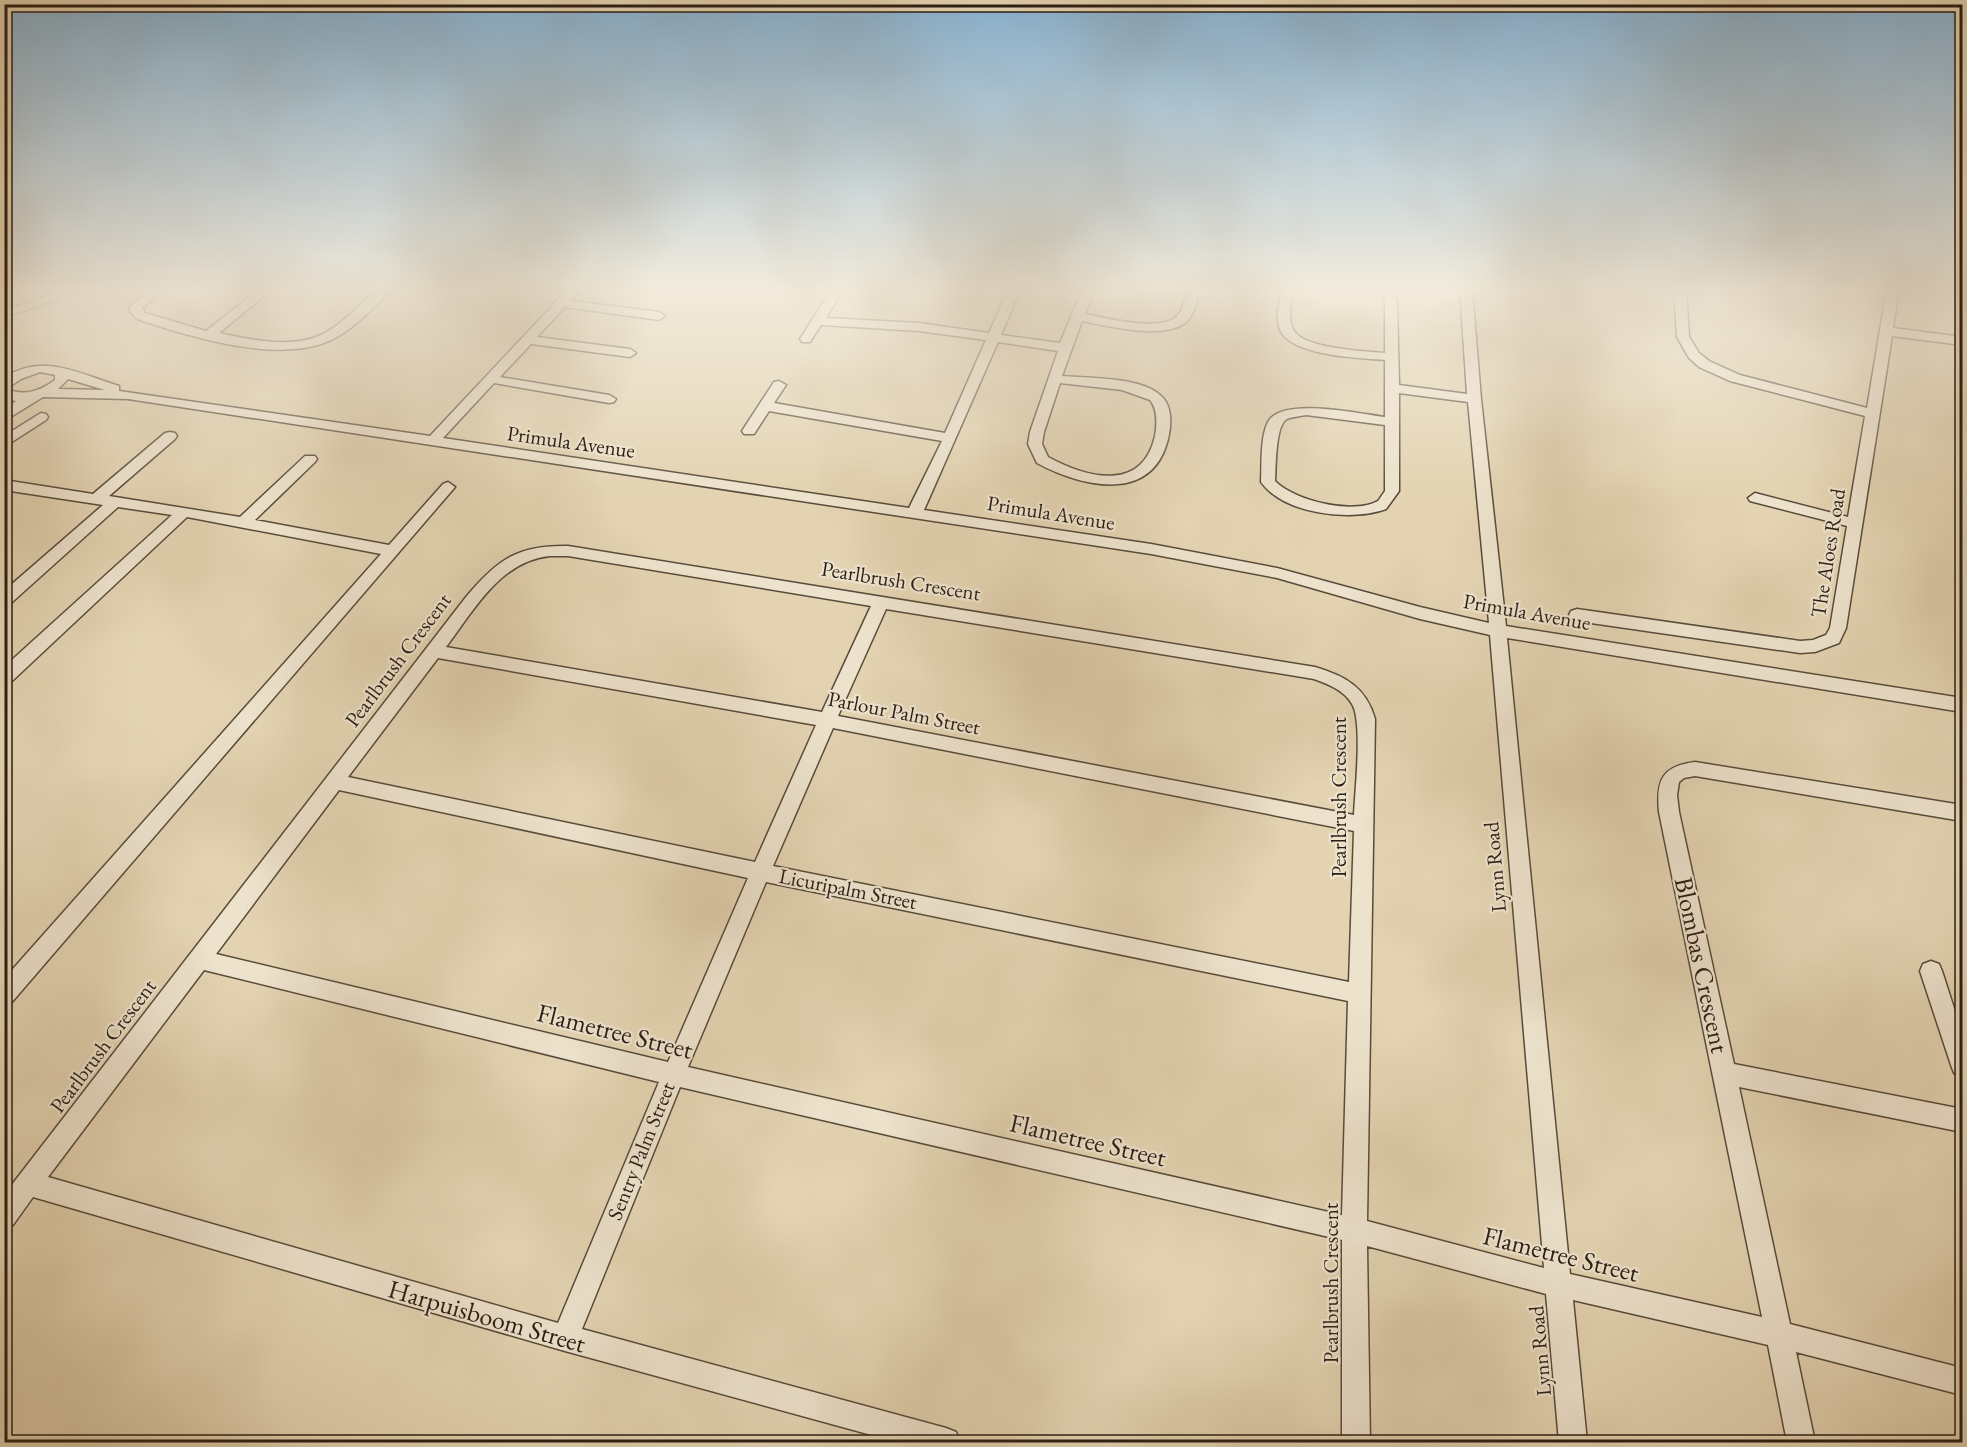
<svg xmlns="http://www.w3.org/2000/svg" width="1967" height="1447" font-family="'EB Garamond',serif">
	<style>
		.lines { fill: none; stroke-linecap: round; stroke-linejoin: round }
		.lane-casing { stroke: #594b3c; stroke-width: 9 }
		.street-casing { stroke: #594b3c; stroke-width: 3 }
		.lane { stroke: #ede2cc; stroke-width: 7 }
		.street { fill: #ede2cc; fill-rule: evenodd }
		.labels { text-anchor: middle; stroke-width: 4.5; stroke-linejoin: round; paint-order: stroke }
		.street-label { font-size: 21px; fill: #2b1e15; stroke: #ede2cc }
		.near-street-label { font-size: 26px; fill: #2b1e15; stroke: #ede2cc }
	</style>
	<rect width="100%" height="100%" fill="#e3d3b1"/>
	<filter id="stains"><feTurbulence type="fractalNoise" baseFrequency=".00333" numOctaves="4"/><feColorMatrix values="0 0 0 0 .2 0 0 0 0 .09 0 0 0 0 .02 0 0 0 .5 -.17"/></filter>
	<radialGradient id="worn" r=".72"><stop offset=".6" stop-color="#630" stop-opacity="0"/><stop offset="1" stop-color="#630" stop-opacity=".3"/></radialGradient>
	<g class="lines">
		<g class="lane-casing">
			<path id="lane" d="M4,314L81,288"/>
		</g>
		<g class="street-casing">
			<path id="street" d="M152,288H165L142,308L145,313L206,331L261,288H274L219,333C248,339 287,348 316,337C340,328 359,305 378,288H391C375,308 349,334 324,343C271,362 188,336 137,319L130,312V307Z
				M569,288H582L571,301L659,312L665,316L659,320L565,307L537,337L630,349L636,353L630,357L531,344L500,377L609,395L616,399L614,402L609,403L494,383L443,438L909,508L942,441L769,411L754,434H744L742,431L774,382L779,381L786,385L774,403L945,433L986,340L919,331L821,325L810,342H802L800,339L828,295H836L838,298L826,318L919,323L989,333L1009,288H1021L1001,335L1060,343L1083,288H1095L1085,314C1105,318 1164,333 1178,315C1184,308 1185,297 1187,288H1199C1197,300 1195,315 1185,323C1162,340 1108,326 1082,321L1062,376C1088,378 1140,377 1160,395C1170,403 1171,416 1170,428C1160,504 1087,490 1037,463L1028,444L1030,432L1058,351L998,342L924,510L1151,544L1277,568L1420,607L1489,623L1468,402L1399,393V491L1386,509C1351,522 1283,514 1261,482C1262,464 1260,438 1268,422C1281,396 1361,414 1385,417V360C1360,358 1291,356 1280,330C1275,317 1279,300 1283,288H1295C1291,300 1287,317 1293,329C1302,349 1365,351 1385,353V302L1384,298L1371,288C1384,288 1393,289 1397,302L1399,385L1467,394L1460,288H1472L1481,399L1506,626L1962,698V712L1507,638L1570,1274L1762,1317L1659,812C1656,780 1662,766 1695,762L1962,805V821L1695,776L1684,778L1679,782L1677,795L1679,812L1734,1064L1962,1109V1132L1739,1087L1790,1324L1962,1368V1395L1796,1352L1815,1442H1787L1768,1345L1573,1300L1587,1442H1559L1546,1294L1367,1246L1370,1442H1342V1240L680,1087L582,1329L946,1428L956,1432L960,1442H897L565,1351L33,1197L13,1225L4,1228V1195L466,597C498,559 518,545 568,546L1315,667C1345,676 1366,687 1375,719L1367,1221L1544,1268L1490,635L1420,619L1277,578L1151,554L128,399L43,397L4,421V410L16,401L4,398V378C43,352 79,374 119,386V391L430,436ZM40,372L55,375V380C39,392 24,396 6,389L21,379ZM68,379L105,390L58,389ZM1060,383L1122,390L1150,400C1158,410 1157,424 1155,436C1142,493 1087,478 1048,457L1042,444L1044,432ZM1306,415L1385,425V491L1378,501C1353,515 1295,501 1275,481C1276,469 1275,425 1287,419C1292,417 1300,416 1306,415ZM550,556H568L871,606L822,712L446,647C474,610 500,561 550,556ZM886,609L1314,679C1328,684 1344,690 1352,704C1363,722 1355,791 1354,815L838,716ZM438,658L816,725L755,862L348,777ZM833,728L1354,831L1349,982L773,866ZM339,790L748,878L668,1062L216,954ZM766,882L1348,1001L1342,1215L688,1067ZM204,970L659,1082L558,1323L48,1177Z
				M1674,288H1686L1689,337L1699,353L1709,361L1740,375L1867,408L1887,288H1899L1893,328L1962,337V345L1892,336L1846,628L1839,643L1815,652L1800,653L1577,621L1571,619L1569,615L1571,611L1577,609L1800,641L1813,640L1826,635L1830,628L1847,526L1750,501L1748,498L1755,493L1848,517L1865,416L1730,381L1699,367L1689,358L1677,337Z
				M41,413L46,414L48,417L46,420L4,447V436Z
				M170,432L175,433L177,436L175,439L109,496L240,517L305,456H315L317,459L315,462L255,520L389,545L443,484L448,482L455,487L12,1002L4,1005V979L381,554L187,517L10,683L4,684V667L172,515L118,507L10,604L4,606V591L103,505L4,490V480L93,494L165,433Z
				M1931,961L1939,964L1942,971L1962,1033V1076L1954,1073L1951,1065L1920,971L1923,964Z"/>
		</g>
		<use href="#lane" class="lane"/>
		<use href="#street" class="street"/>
	</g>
	<linearGradient id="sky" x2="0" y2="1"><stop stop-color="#89b4d4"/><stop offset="0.59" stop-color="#f2ebdc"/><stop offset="1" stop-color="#f2ebdc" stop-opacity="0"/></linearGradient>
	<rect width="1967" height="491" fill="url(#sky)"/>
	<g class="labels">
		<g class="street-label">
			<text transform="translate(571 442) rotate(8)" y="7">Primula Avenue</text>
			<text transform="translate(1051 513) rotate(9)" y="7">Primula Avenue</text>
			<text transform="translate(1828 553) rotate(-81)" y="7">The Aloes Road</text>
			<text transform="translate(901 581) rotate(9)" y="7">Pearlbrush Crescent</text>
			<text transform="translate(1527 612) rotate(10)" y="7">Primula Avenue</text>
			<text transform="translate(398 660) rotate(-53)" y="7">Pearlbrush Crescent</text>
			<text transform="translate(904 713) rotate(11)" y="7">Parlour Palm Street</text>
			<text transform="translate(1339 797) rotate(-90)" y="7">Pearlbrush Crescent</text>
			<text transform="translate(1495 867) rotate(-95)" y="7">Lynn Road</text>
			<text transform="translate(848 889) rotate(11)" y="7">Licuripalm Street</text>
			<text transform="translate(103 1046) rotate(-53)" y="7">Pearlbrush Crescent</text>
			<text transform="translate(641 1151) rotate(-68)" y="7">Sentry Palm Street</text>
			<text transform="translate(1331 1283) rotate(-90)" y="7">Pearlbrush Crescent</text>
			<text transform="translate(1540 1351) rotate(-95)" y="7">Lynn Road</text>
		</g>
		<g class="near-street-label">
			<text transform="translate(1702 965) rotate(78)" y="9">Blombas Crescent</text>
			<text transform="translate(615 1031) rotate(14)" y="9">Flametree Street</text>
			<text transform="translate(1088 1140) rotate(13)" y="9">Flametree Street</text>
			<text transform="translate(1561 1254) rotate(14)" y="9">Flametree Street</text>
			<text transform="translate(487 1316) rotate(16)" y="9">Harpuisboom Street</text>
		</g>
	</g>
	<rect width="1967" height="1447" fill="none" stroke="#e3d3b1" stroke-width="24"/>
	<rect x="6" y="6" width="1955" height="1435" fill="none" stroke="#2b1e15" stroke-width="3"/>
	<rect x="12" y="12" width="1943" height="1423" fill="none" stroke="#2b1e15" stroke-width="1.5"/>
	<rect width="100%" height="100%" filter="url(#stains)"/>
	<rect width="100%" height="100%" fill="url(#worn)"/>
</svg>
